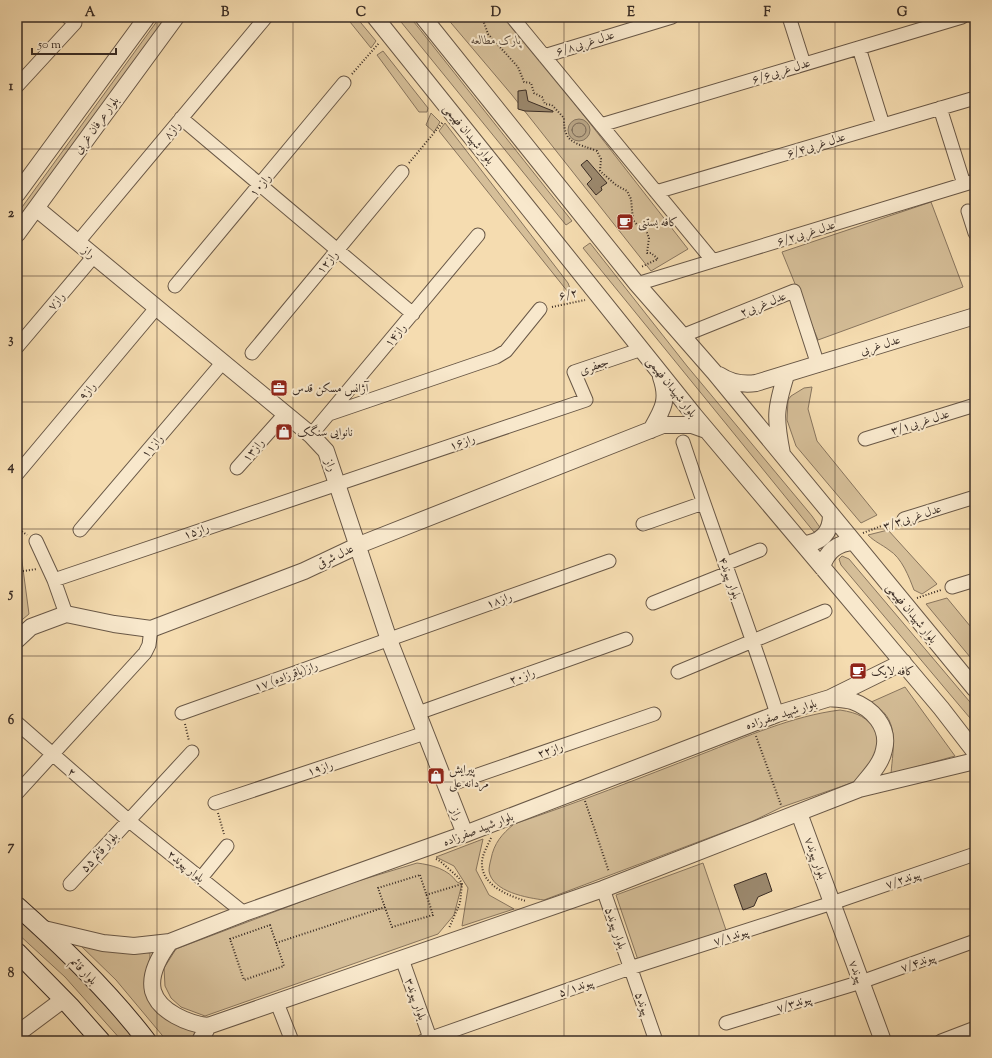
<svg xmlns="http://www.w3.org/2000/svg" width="992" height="1058" font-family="'Sorts Mill Goudy',Amiri,serif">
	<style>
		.green { fill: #d5be98; stroke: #88755e }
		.water { fill: #b5a080; stroke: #84725b }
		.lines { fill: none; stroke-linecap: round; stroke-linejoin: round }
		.shore { stroke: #786652; stroke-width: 1 }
		.building { fill: #9b886d; stroke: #3a2c24 }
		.minor-casing { stroke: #695847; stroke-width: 15 }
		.tertiary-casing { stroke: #695847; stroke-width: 18 }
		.secondary-casing { stroke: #3a2c24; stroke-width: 20 }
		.path { stroke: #3a2c24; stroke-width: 2; stroke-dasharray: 1 2; stroke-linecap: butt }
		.minor { stroke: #f8e8cc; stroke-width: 13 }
		.tertiary { stroke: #f8e8cc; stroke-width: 16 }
		.secondary { stroke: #f8e8cc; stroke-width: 18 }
		.grid { fill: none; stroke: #3a2c24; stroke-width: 1; stroke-opacity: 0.55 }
		.labels { text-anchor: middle; stroke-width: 4; stroke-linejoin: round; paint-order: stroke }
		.park-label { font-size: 12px; font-style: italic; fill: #59493b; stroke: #f8e8cc }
		.street-label { font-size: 12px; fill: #3a2c24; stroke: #f8e8cc }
		.poi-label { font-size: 12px; fill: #3a2c24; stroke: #f8e8cc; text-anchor: start }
		.neatline { fill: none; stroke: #3a2c24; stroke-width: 1.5 }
		.grid-label { font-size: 13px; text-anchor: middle; font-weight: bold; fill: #3a2c24 }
	</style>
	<rect width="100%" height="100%" fill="#f5dcb0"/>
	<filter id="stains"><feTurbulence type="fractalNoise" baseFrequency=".005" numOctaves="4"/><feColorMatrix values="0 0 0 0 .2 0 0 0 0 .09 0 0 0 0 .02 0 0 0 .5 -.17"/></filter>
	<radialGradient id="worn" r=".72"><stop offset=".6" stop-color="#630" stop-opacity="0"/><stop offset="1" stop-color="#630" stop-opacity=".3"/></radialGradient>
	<path class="green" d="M160,17H170L17,226V214Z
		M346,17H356L376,41L371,48Z
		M397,17H410L572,221L566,225Z
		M446,17H507L688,249L651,271L512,95Z
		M383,51L428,108L427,112H419L377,55Z
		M431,113L440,122L434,132L426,125Z
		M445,123L568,283L571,291L568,292L439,131Z
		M931,202L963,287L818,340L782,252Z
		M590,243L687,366L812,516L821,529L814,532L583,248Z
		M812,387L808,409L817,441L877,515L861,523L796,446L787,420L788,400L791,396L804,388Z
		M888,530L937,584L922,594L914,590C909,577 902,558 889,550C881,544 875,542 868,535Z
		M17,536L19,539L29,614L17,624Z
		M842,556L849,559L975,708V724L841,565L839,559Z
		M947,598L975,632V663L926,604Z
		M905,687L955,756L891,774C893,747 901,715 869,703Z
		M840,710C859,713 866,717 878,732L877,755L860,780L782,807L751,822L544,900C528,898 492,892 489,871C489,867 490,863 491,859C494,843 502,834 514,824C577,803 640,778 702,754C746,737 792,716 840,710Z
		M483,839L476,870L489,895L514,909L462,926L468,888L454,866L436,857Z
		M417,863C432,865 448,869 457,882L462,884L454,915L438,934L205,1016L181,1007L171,998L165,986L164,968L176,949L348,884Z
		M703,863L727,933L639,963L616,895Z
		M17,915L97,993L138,1041H122L65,977L17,933Z
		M78,943L150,953L149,989L196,1028L192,1041H167L116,980Z"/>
	<path class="water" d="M568 130a11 11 0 1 1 22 0a11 11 0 1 1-22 0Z"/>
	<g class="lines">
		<path class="shore" d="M572 130a7 7 0 1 1 14 0a7 7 0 1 1-14 0Z"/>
	</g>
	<path class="building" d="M526,90L528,101L553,111V112L525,111L518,109V91Z
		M587,160L607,183L601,187L602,190L596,195L587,184L592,179L581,165Z
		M766,873L772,891L758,897L754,906L743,910L734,885Z"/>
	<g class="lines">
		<g class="minor-casing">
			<path id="minor" d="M512,17L713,261
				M789,17L804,64
				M859,48L883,125
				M544,56L672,17
				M17,86L75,23L68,17
				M940,108L964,184
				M181,118L413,314
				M601,125L962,17
				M656,192L975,98
				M968,211L975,233
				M78,242L266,17
				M637,284L975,181
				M175,286L344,83
				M682,336L794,291L818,365
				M17,347L94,256
				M252,353L402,172
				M329,414L496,357L506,351L540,309
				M311,435L478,235
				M865,439L975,405
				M683,442C713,533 748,623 777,714
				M237,468L285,414
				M17,474L157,307
				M904,519L975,497
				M643,524L703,503
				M80,530L223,362
				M36,541L54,580L66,614
				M725,564L760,550
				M54,580L586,400L574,372L642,349
				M952,587L975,580
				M653,603L728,573
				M678,672L825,611
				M182,713L609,561
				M418,713L626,639
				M17,723L128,820L244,913
				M446,786L654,714
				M17,793L145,653L149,645L151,629
				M215,803L425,733
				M201,878L227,846
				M70,884L192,752
				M603,889L656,1041
				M402,959L430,1038
				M277,1003L292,1041
				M726,1023L861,982L975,941
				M423,1041L630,968L832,903L975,854
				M941,1041L975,1028"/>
		</g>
		<g class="tertiary-casing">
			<path id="tertiary" d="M375,17L694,415L941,708L975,752
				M423,17L637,284L714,372L975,689
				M17,194L147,17
				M36,208L311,435L326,451L389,640L465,834
				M17,234L176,17
				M719,375C731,383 742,385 756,383L975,316
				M651,430C663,409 669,400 661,377
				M782,454C775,418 775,410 786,375
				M803,544C821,543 831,533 831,515
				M822,567C827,551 837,543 854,542
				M17,640L31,627L66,614L114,624L151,629L304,571L359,545L663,425H692L706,430
				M830,698C837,699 845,699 852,701C872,708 890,727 884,750C881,765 868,777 859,789
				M799,813L883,1041
				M44,929L103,943L134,946L170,942L244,913L465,834L777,714L830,698L903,662
				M170,942C161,954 149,974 153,991C159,1012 189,1024 208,1026
				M17,1034L64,999
				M200,1041L208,1026L603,889L859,789L975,761"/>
		</g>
		<g class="secondary-casing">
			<path id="secondary" d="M17,906C61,945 111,994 147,1041
				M17,952L70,1006L101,1041"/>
		</g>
		<path class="path" d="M482,17L488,34L518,67L524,82L531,83L534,93L542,97L545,104L552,105L564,118C563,144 577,143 597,151L601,159L600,171L616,185L627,191L631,199L633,220L639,227L646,230L649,238L647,253H651L658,259L641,267
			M352,74L379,43
			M409,163L443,122
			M552,307L585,300
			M17,528L27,535
			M863,533L892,522
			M17,572L37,569
			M917,598L941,590
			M185,724L189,741
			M756,736L781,805
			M585,801L609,872
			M218,813L224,834
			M491,838C488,845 481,856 482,865C483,886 509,896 526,901
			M436,859L440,861L459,878L462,884L460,903L449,928
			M420,875L433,915L392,927L378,888Z
			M426,895L462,884
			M270,925L284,966L244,980L230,939Z
			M276,943L385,907"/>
		<use href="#minor" class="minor"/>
		<use href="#tertiary" class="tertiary"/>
		<use href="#secondary" class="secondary"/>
	</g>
	<path class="grid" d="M157,17V1041M293,17V1041M428,17V1041M564,17V1041M699,17V1041M835,17V1041M17,149H975M17,276H975M17,402H975M17,529H975M17,656H975M17,782H975M17,909H975"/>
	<defs>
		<g id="cafe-square" transform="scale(0.9)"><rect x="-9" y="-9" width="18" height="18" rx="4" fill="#8f2418" stroke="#f8e8cc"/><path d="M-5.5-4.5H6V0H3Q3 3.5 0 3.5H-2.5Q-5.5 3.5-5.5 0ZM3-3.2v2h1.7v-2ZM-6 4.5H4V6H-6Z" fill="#fff"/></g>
		<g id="office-square" transform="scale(0.9)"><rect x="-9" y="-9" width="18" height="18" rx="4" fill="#8f2418" stroke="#f8e8cc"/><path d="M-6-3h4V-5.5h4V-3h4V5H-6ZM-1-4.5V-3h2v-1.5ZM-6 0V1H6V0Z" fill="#fff"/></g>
		<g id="shop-square" transform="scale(0.9)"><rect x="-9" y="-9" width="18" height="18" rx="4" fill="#8f2418" stroke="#f8e8cc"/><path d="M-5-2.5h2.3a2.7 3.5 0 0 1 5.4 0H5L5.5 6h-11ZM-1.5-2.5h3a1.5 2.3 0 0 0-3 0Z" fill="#fff"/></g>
	</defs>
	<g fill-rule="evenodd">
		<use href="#cafe-square" x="625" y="222"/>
		<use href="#office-square" x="279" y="388"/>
		<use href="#shop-square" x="284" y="432"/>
		<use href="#cafe-square" x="858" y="671"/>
		<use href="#shop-square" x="436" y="776"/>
	</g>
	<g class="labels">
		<g class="park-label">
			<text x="496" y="44">پارک مطالعه</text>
		</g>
		<g class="street-label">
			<text transform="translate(585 43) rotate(-17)" y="4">۶/۸عدل غربی</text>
			<text transform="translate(781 71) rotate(-17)" y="4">۶/۶عدل غربی</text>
			<text transform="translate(96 125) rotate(-54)" y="4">بلوار عرفان غربی</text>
			<text transform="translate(172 130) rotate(-50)" y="4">راز۸</text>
			<text transform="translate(469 134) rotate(51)" y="4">بلوار شهیدان فهیمی</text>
			<text transform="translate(816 145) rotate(-17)" y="4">۶/۴عدل غربی</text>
			<text transform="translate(260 185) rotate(-50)" y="4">راز۱۰</text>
			<text transform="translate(806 233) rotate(-17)" y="4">۶/۲عدل غربی</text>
			<text transform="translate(89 252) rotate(40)" y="4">راز</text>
			<text transform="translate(327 262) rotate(-50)" y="4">راز۱۲</text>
			<text transform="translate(568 294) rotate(-12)" y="4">۶/۲</text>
			<text transform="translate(56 301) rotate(-50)" y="4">راز۷</text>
			<text transform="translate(763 304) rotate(-22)" y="4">عدل غربی۲</text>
			<text transform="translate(395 335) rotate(-50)" y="4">راز۱۴</text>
			<text transform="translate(880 345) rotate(-17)" y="4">عدل غربی</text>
			<text transform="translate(594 366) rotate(-19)" y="4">جعفری</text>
			<text transform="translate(672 387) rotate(52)" y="4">بلوار شهیدان فهیمی</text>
			<text transform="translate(87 391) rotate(-50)" y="4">راز۹</text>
			<text transform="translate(920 422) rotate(-17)" y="4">عدل غربی۳/۱</text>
			<text transform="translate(462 442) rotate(-19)" y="4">راز۱۶</text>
			<text transform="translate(152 446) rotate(-49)" y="4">راز۱۱</text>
			<text transform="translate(253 450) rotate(-49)" y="4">راز۱۳</text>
			<text transform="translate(331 465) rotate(69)" y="4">راز</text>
			<text transform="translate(912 517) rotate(-18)" y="4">عدل غربی۳/۳</text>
			<text transform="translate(196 531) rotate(-19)" y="4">راز۱۵</text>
			<text transform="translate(335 556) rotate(-26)" y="4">عدل شرقی</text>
			<text transform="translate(730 578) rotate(70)" y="4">بلوار پیوند۴</text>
			<text transform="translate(499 600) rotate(-20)" y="4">راز۱۸</text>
			<text transform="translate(912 613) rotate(51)" y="4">بلوار شهیدان فهیمی</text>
			<text transform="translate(286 676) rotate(-20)" y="4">۱۷ راز(باقرزاده)</text>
			<text transform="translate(522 676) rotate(-20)" y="4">راز۲۰</text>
			<text transform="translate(781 714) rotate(-18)" y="4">بلوار شهید صفرزاده</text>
			<text transform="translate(550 750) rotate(-19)" y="4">راز۲۲</text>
			<text transform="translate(320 768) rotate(-18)" y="4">راز۱۹</text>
			<text transform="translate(72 772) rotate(41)" y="4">۲</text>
			<text transform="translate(457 814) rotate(68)" y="4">راز</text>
			<text transform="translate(478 829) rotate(-21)" y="4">بلوار شهید صفرزاده</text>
			<text transform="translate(99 852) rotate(-48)" y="4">بلوار قائم ۵۵</text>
			<text transform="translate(816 858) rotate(70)" y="4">بلوار پیوند۷</text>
			<text transform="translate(186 866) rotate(39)" y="4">بلوار پیوند۲</text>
			<text transform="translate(903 879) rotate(-19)" y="4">پیوند۷/۲</text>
			<text transform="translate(616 928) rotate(71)" y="4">بلوار پیوند۵</text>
			<text transform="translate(731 936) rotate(-18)" y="4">پیوند۷/۱</text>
			<text transform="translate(918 962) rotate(-20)" y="4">پیوند۷/۴</text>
			<text transform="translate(84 971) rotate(46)" y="4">بلوار قائم</text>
			<text transform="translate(857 972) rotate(70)" y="4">پیوند۷</text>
			<text transform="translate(576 987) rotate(-19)" y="4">پیوند۵/۱</text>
			<text transform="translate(416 999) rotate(71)" y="4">بلوار پیوند۳</text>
			<text transform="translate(794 1003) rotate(-17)" y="4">پیوند۷/۳</text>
			<text transform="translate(643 1004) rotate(70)" y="4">پیوند۵</text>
		</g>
		<g class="poi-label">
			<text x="638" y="226">کافه بستنی</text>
			<text x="292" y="392">آژانس مسکن قدس</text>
			<text x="297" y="436">نانوایی سنگک</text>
			<text x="871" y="675">کافه لایک</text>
			<text x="449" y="773">پیرایش<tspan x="449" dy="14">مردانه علی</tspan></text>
		</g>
	</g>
	<rect width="992" height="1058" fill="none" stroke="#f5dcb0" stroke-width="44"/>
	<path d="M32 48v6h84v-6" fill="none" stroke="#3a2c24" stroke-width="2"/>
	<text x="38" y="48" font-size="12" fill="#3a2c24" stroke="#f8e8cc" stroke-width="3" paint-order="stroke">50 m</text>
	<rect x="22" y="22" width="948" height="1014" class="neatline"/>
	<g class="grid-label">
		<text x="90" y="16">A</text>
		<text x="225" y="16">B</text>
		<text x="361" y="16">C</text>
		<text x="496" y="16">D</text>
		<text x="631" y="16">E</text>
		<text x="767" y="16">F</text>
		<text x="902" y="16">G</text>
		<text x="11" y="90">1</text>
		<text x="11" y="217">2</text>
		<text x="11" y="343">3</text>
		<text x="11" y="470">4</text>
		<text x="11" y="597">5</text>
		<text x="11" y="724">6</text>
		<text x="11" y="850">7</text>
		<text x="11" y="977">8</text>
	</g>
	<rect width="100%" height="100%" filter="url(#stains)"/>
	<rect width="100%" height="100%" fill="url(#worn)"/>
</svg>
